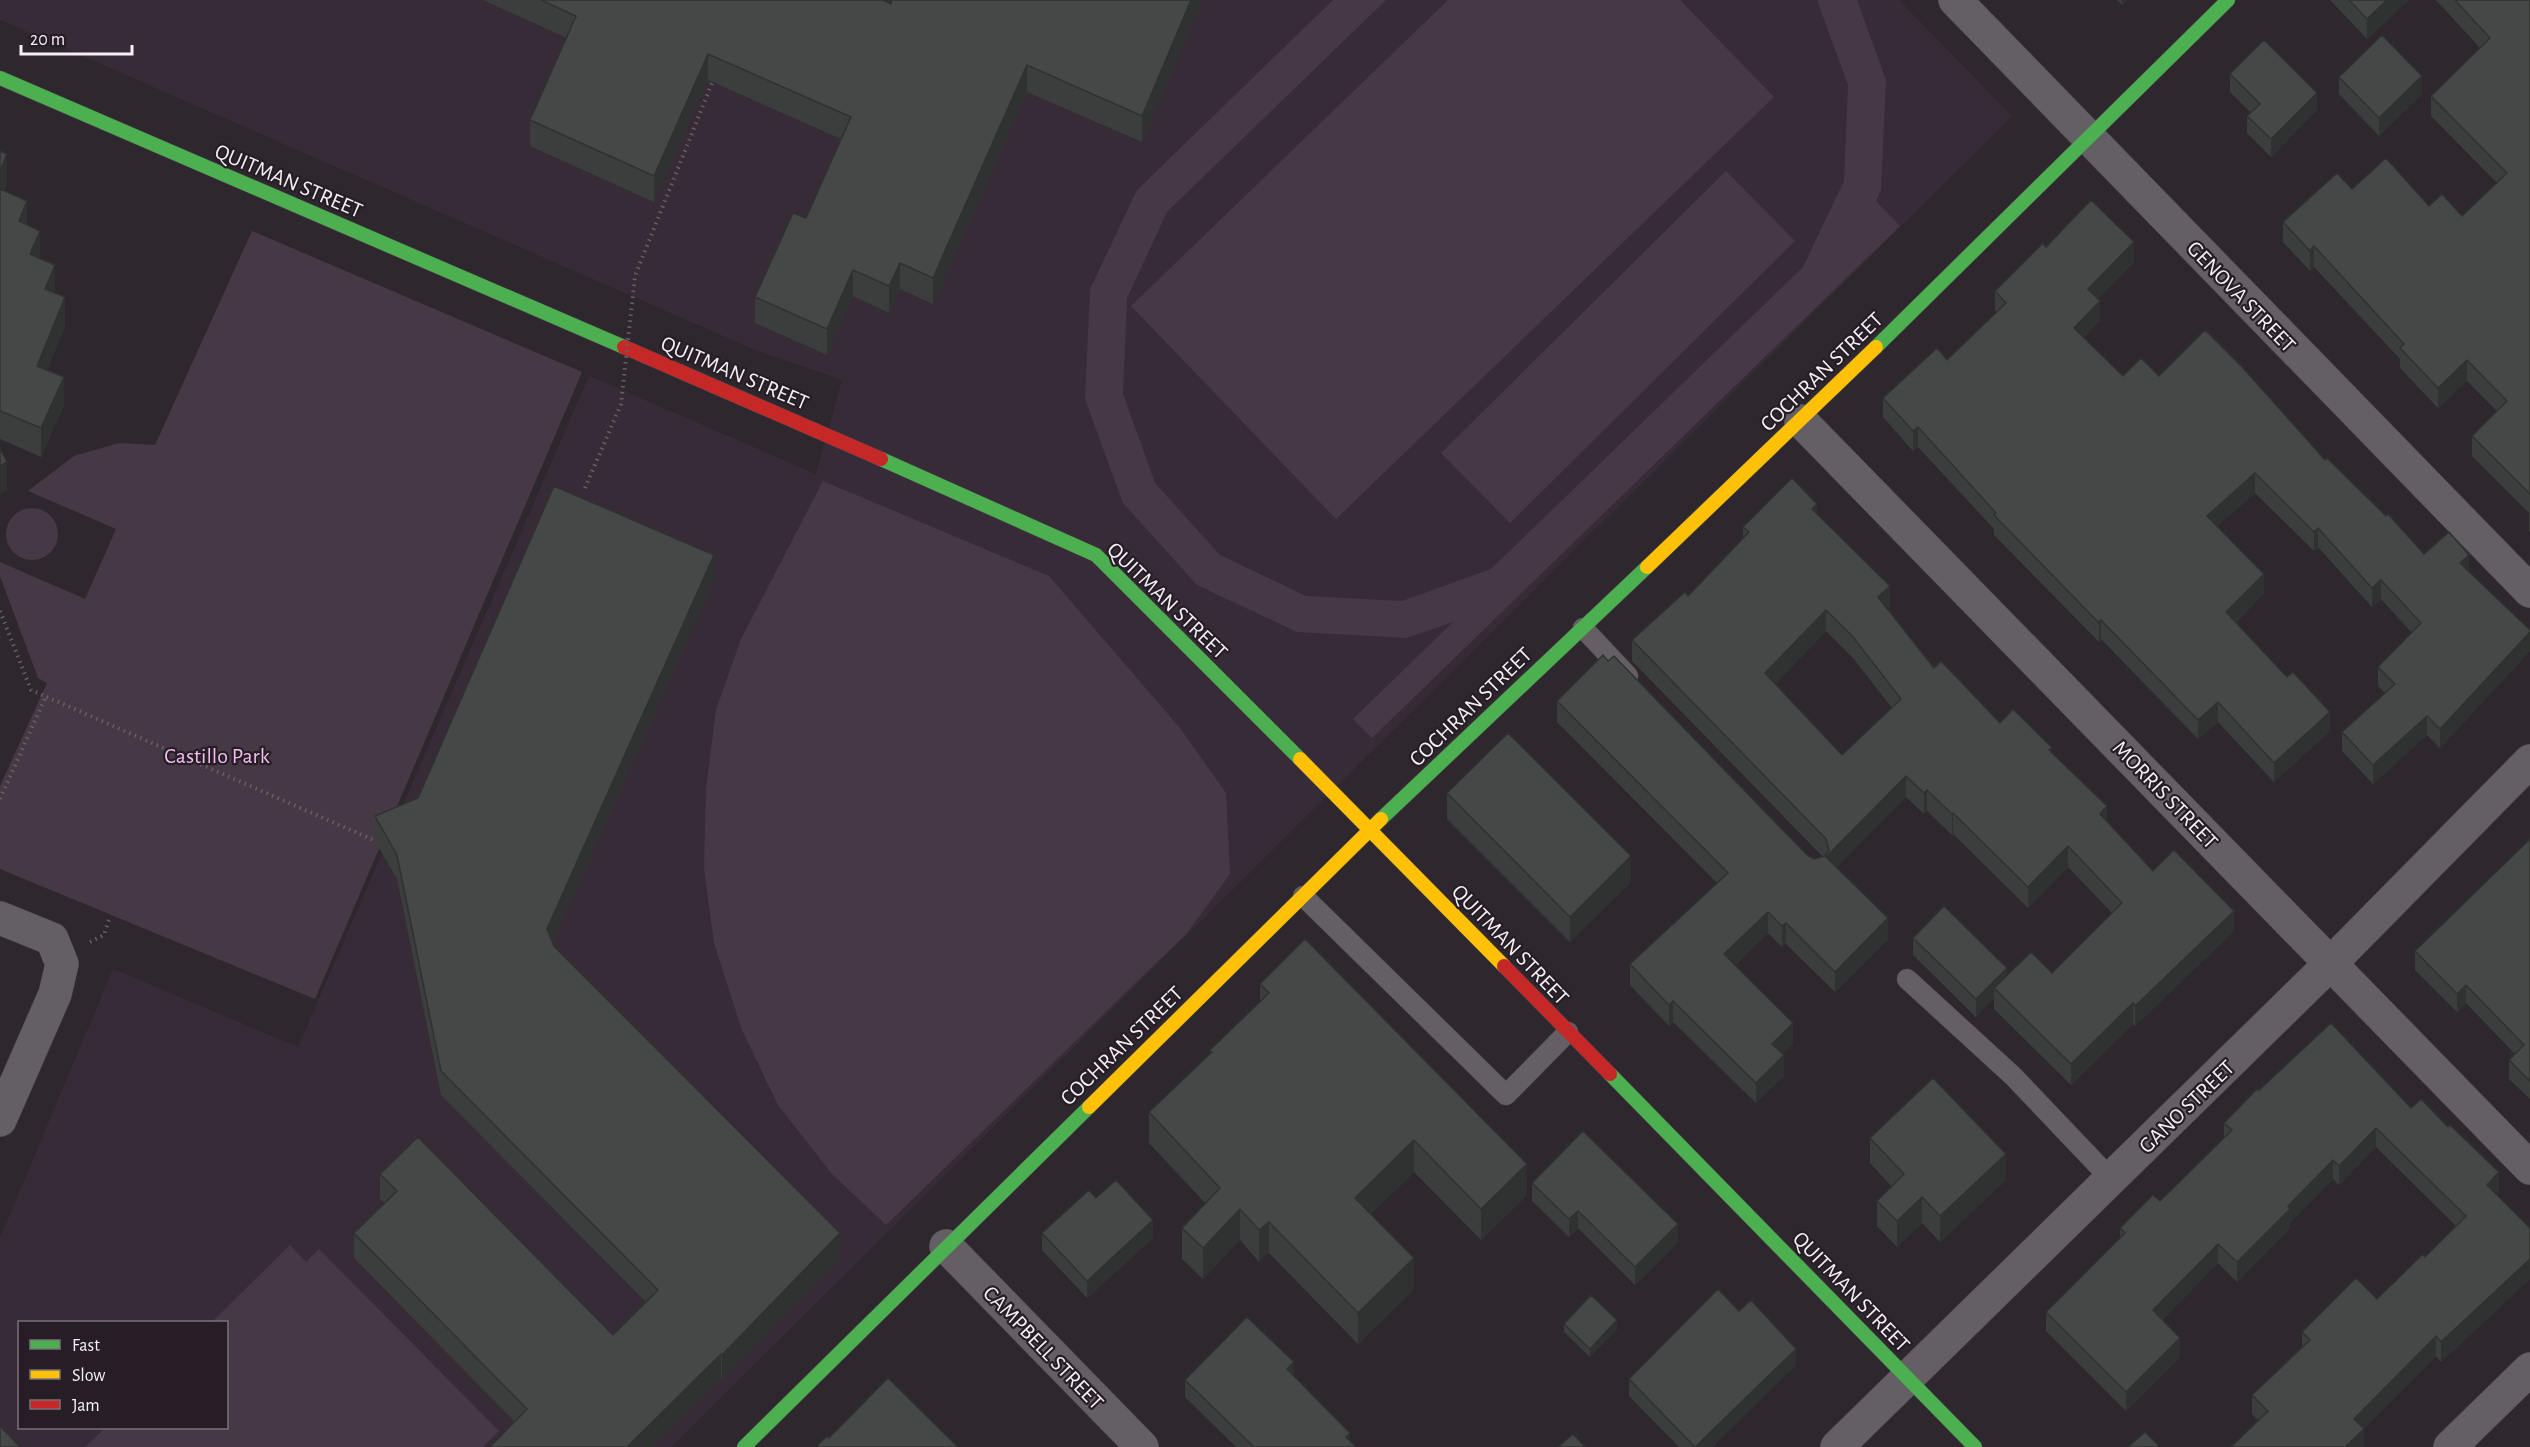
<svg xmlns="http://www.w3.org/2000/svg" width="2530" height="1447" font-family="'Alegreya Sans',sans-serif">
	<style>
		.built { fill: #382b38; fill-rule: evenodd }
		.green { fill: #473846 }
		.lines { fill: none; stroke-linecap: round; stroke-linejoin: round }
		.lane-casing { stroke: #4b464b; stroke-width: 21 }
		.street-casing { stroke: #4b464b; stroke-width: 34 }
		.fast-casing { stroke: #4b464b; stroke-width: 15 }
		.slow-casing { stroke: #4b464b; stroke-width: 15 }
		.jam-casing { stroke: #4b464b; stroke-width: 15 }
		.path { stroke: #646064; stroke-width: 4; stroke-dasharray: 1.5 4.5; stroke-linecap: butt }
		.lane { stroke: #645f64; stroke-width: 20 }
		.street { stroke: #645f64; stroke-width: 33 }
		.fast { stroke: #4caf50; stroke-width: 14 }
		.slow { stroke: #ffc107; stroke-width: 14 }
		.jam { stroke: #c62828; stroke-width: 14 }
		.path-bridge { stroke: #646064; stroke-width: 4; stroke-dasharray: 1.5 4.5; stroke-linecap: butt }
		.wall { fill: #3b3e3c; fill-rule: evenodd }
		.shaded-wall { fill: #303231 }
		.building { fill: #454846; stroke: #303231; stroke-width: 1.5; fill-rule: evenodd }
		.labels { text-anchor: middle; stroke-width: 4.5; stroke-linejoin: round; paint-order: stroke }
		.street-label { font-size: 22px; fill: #f6eff6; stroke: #261d26 }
		.park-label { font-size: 22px; fill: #f1bdee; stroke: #261d26 }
	</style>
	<rect width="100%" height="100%" fill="#2e282e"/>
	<path class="built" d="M0,0H1899L2012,116L671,1447H0V1238L113,969L298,1047L589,376L816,474L842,380L753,349L0,20ZM20,1322H226V1428H20Z"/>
	<path class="green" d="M1333,0H1386L1167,212L1127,298L1123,394L1155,483L1220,555L1306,596L1402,601L1491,569L1803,267L1844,181L1848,85L1817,0H1857L1886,80L1881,190L1876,201L1900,226L1372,738L1353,719L1453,622L1407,638L1297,632L1197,585L1123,503L1085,399L1090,289L1137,190Z
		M1448,0H1680L1774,97L1336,519L1131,306Z
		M1726,171L1795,241L1510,523L1441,453Z
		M252,231L582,372L315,999L0,869V786L47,683L38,678L0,576V562L85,599L116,529L28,491L74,456L119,443L155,445Z
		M823,481L1049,576L1180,728L1226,793L1230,874L1187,933L886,1225L832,1174L778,1105L742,1030L714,943L704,868L706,789L716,710L741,639Z
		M6 534a26 26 0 1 1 52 0a26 26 0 1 1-52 0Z
		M290,1245L306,1262L319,1249L499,1431L483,1447H85L105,1428H226V1322H212Z"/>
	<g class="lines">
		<g class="lane-casing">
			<path id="lane" d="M1583,628L1628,676
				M1303,896L1506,1095L1568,1032
				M1907,979L2013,1076L2111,1179"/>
		</g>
		<g class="street-casing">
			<path id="street" d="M1955,0L2530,591
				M1801,421L2530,1168
				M0,918L52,939L62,964L55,994L0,1120
				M946,1246L1142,1447
				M1837,1447L2331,963L2530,761
				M2450,1447L2530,1369"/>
		</g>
		<g class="fast-casing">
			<path id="fast" d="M0,78L624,347
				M1876,347L2228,0
				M881,459L1096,555L1300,759
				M1381,819L1647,567
				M1610,1074L1975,1447
				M744,1447L1089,1107"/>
		</g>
		<g class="slow-casing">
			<path id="slow" d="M1647,567L1876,347
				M1300,759L1504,966
				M1089,1107L1381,819"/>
		</g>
		<g class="jam-casing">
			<path id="jam" d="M624,347L881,459
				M1504,966L1610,1074"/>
		</g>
		<path class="path" d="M0,611L31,690L378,842
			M0,799L46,696
			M90,942L104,935L109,919"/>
		<use href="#lane" class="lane"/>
		<use href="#street" class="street"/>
		<use href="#fast" class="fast"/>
		<use href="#slow" class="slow"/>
		<use href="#jam" class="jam"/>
		<path class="path-bridge" d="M585,488L621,404L635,276L714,78"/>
	</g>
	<path class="wall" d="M483,0H883L891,4L892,0H1202L1142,142L1027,92L933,304L900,289L889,313L853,296L827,355L755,323V297L806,218L841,139L708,80L654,202L530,146V120L567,38Z
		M2117,0H2127L2122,5Z
		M2330,0H2409L2367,39Z
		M2436,0H2530V532L2529,531V513L2472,456V436L2497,411L2467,381L2438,408L2400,368V359L2314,267L2310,271L2283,242V222L2352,189L2429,206L2462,216L2497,183L2431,116V96L2480,48Z
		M2230,74L2317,110L2271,157L2247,133V116L2251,113L2230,92Z
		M2339,77L2422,94L2379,136L2339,94Z
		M0,151L7,183L4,191L27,225L55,293L65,326L47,370L64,405L41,457L0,439Z
		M2046,247L2134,262L2098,299L2100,320L2084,337L2123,376H2159L2325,460L2424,554L2469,572L2530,630V651L2440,748L2427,735L2373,784L2342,751V732L2385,693L2378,686V667L2412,633L2381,599L2372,607L2318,547L2314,551L2255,493L2217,526L2264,593L2236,622L2330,731L2274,782L2218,722L2198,739L2101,639L2099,642L1994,535V529L1918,447L1913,451L1883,417V398L1947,360L1997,312L1995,310V291Z
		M1817,514L1890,607L1887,609L1934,668L2000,723L2052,753L2107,823L2153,871L2234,931L2135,1026L2133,1024L2071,1085L1994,1009V998L1976,1017L1913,955V938L2007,976L2052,973L2112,913L2068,867L2028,908L1953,834L1952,835L1927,811L1924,814L1906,797L1836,867L1888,939L1835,992L1786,944L1782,947L1768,933L1735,965L1793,1044L1782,1054L1784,1076L1756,1103L1673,1022L1669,1026L1630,985V964L1717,883L1557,722V701L1808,856L1814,859L1823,857L1632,661V640L1688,596L1743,538V527ZM1826,631L1853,658L1892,708L1842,755L1775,684Z
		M714,580L552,943L554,946L840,1258L722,1380L721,1378L515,1422L354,1258V1233L385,1203L380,1199V1174L613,1335L646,1302L441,1095L397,879L375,841V816L418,798Z
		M1447,793L1631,882L1570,942L1447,819Z
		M2530,839V1099L2509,1079V1060L2515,1054L2466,1003L2457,1012L2415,970V951Z
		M1260,984L1527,1195L1481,1240L1414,1172L1371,1214L1414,1289L1358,1344L1269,1253L1259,1262L1240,1240L1203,1279L1182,1259V1228L1206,1204L1149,1143V1112L1210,1054V1050L1260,1002Z
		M2259,1090L2411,1108L2499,1191L2496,1194L2530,1228V1279L2441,1362L2436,1356L2364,1428V1447L2258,1420L2252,1414V1395L2302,1347V1332L2377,1299L2425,1257L2456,1226L2376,1147L2339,1185L2333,1179L2290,1223V1228L2237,1282L2218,1263L2162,1320L2180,1357L2126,1411L2046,1331V1312L2120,1238V1228L2160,1201L2224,1138V1123Z
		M1870,1138L2006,1180L1940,1242L1922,1223L1897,1247L1877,1226V1201L1892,1187L1870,1163Z
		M1532,1183L1678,1242L1635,1285L1578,1228L1569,1237L1532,1201Z
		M1096,1198L1153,1238L1087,1298L1042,1250V1233Z
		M1739,1311L1796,1365L1712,1447H1679L1629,1396V1379Z
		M1564,1324L1617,1329L1590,1357L1564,1332Z
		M1294,1376L1356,1447H1236L1185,1397V1380Z"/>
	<path class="shaded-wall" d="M1191,0H1202L1142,142V116Z
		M2122,0H2127L2122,5Z
		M2387,0H2409L2367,39V19Z
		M708,54V80L654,202V176Z
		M1027,65V92L933,304V278Z
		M2422,76V94L2379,136V118Z
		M2317,93V110L2271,157V139Z
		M7,154V183L0,200V171Z
		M27,201V229L19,221Z
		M40,231V260L30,254Z
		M2134,242V262L2088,309V289Z
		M2314,246V267L2310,271V251Z
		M900,263V289L889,313V286Z
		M55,265V294L45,289Z
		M853,270V296L827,355V329Z
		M65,297V326L37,394V366Z
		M2100,301V320L2074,347V328Z
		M2467,360V381L2438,408V388Z
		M64,377V405L41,457V428Z
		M1918,427V447L1913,451V431Z
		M7,462V490L0,495V466Z
		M2255,473V493L2207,535V516Z
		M1817,504V525L1812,509Z
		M2318,528V547L2314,551V532Z
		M714,555V580L547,954V929Z
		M2469,555V574L2460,563Z
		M2264,574V593L2226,631V612Z
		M2381,580V599L2372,607V588Z
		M1890,586V607L1878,618V597Z
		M1826,610V631L1765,694V673Z
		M2101,620V639L2099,642V623Z
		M2530,632V651L2440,748V729Z
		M2218,702V722L2198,739V720Z
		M2330,712V731L2274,782V763Z
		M2427,716V735L2373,784V765Z
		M1906,776V797L1826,878V857Z
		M1927,790V811L1924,814V793Z
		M2107,806V827L2100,814Z
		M1953,813V834L1952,835V814Z
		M2068,846V867L2028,908V887Z
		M1631,856V882L1570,942V917Z
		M2234,911V931L2135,1026V1006Z
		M1768,912V933L1724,975V954Z
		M1888,918V939L1835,992V972Z
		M1786,923V944L1782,947V926Z
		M2007,968V985L1994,988V998L1976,1017V999Z
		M2466,985V1003L2457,1012V994Z
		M1673,1001V1022L1669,1026V1005Z
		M2133,1003V1024L2071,1085V1064Z
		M1793,1023V1044L1772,1065V1044Z
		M1784,1055V1076L1756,1103V1083Z
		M2376,1128V1147L2339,1185V1166Z
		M1414,1140V1172L1355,1230V1198Z
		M2006,1154V1180L1940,1242V1216Z
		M2333,1160V1179L2290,1223V1228L2237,1282V1262L2288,1206Z
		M1527,1164V1195L1481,1240V1209Z
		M2499,1172V1191L2487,1204V1185Z
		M1922,1197V1223L1897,1247V1221Z
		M1240,1209V1240L1203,1279V1248Z
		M1578,1211V1228L1569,1237V1219Z
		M1153,1220V1238L1087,1298V1281Z
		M1269,1222V1253L1259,1262V1230Z
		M1678,1224V1242L1635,1285V1267Z
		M840,1233V1258L722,1380V1355Z
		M2218,1244V1263L2153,1330V1310Z
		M1414,1258V1289L1358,1344V1313Z
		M2530,1259V1279L2441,1362V1342Z
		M1617,1320V1329L1590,1357V1349Z
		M2436,1336V1356L2354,1438V1419Z
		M2180,1338V1357L2126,1411V1392Z
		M1796,1349V1365L1712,1447H1695Z
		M721,1354V1378L652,1447H627Z
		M1294,1362V1379L1287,1369Z
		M2364,1429V1447H2345Z
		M1350,1433V1447L1346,1437Z"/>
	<path class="building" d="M541,0H883L891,4L892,0H1191L1142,116L1027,65L933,278L900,263L889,286L853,270L827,329L755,297L793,213L806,218L851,117L708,54L654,176L530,120L576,16Z
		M2349,0H2387L2367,19Z
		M2455,0H2530V494L2472,436L2507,401L2467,360L2438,388L2400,348L2404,344L2314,246L2310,251L2283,222L2337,173L2352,189L2386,158L2429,206L2442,194L2462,216L2507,173L2431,96L2490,38Z
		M2382,35L2422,76L2379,118L2339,77Z
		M2264,40L2317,93L2271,139L2247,116L2260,104L2230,74Z
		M0,151L7,154L0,171Z
		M0,189L27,201L19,221L40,231L30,254L55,265L45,289L65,297L37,366L64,377L41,428L0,411Z
		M2091,200L2134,242L2088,289L2100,301L2074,328L2123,376L2141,358L2159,376L2205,330L2243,368L2325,460L2327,458L2386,516L2388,514L2424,554L2449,532L2469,555L2460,563L2530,630V632L2440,729L2427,716L2373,765L2342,732L2395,684L2378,667L2421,623L2381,580L2372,588L2318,528L2314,532L2255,473L2207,516L2264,574L2226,612L2287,677L2293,672L2330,712L2274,763L2218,702L2198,720L2101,620L2099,623L1994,515L1996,513L1918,427L1913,431L1883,398L1937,348L1947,360L2006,303L1995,291L2043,243L2046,247Z
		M0,448L7,462L0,466Z
		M1792,478L1817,504L1812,509L1890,586L1878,597L1934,668L1941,661L2000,723L2013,709L2052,748L2049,750L2107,806L2100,814L2153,871L2174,850L2234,911L2135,1006L2133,1003L2071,1064L1994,988L2031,952L2052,973L2122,903L2068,846L2028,887L1953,813L1952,814L1927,790L1924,793L1906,776L1826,857L1888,918L1835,972L1786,923L1782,926L1768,912L1724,954L1793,1023L1772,1044L1784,1055L1756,1083L1673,1001L1669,1005L1630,964L1728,873L1557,701L1603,655L1608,661L1614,656L1808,856L1814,859L1825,856L1829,850L1826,839L1632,640L1685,592L1688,596L1749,532L1743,527ZM1826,610L1853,637L1901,699L1842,755L1765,673Z
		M554,486L714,555L547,929L554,946L840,1233L722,1355L721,1354L627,1447H490L527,1409L354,1233L397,1191L380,1174L418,1137L613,1335L658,1290L441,1071L397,855L375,816L418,798Z
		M1508,733L1631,856L1570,917L1447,793Z
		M2530,839V1081L2509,1060L2524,1045L2466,985L2457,994L2415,951Z
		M1944,906L2007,968L1976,999L1913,938Z
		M1305,939L1527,1164L1481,1209L1414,1140L1355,1198L1414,1258L1358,1313L1269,1222L1259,1230L1240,1209L1203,1248L1182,1228L1220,1188L1149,1112L1212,1052L1210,1050L1269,993L1260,984Z
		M2331,1023L2411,1108L2421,1099L2448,1127L2450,1125L2499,1172L2487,1185L2530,1228V1259L2441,1342L2436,1336L2354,1419L2364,1429L2345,1447H2231L2268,1411L2252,1395L2310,1340L2302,1332L2356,1278L2377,1299L2423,1254L2425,1257L2466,1216L2376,1128L2339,1166L2333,1160L2288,1206L2290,1209L2237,1262L2218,1244L2153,1310L2180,1338L2126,1392L2046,1312L2125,1233L2120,1228L2153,1195L2160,1201L2232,1130L2224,1123L2257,1089L2259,1090Z
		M1933,1078L2006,1154L1940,1216L1922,1197L1897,1221L1877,1201L1904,1174L1870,1138Z
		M1583,1131L1678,1224L1635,1267L1578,1211L1569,1219L1532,1183Z
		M1116,1180L1153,1220L1087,1281L1042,1233L1089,1190L1096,1198Z
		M1718,1289L1739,1311L1751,1300L1796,1349L1695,1447L1629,1379Z
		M1591,1295L1617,1320L1590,1349L1564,1324Z
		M1247,1317L1294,1362L1287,1369L1350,1433L1346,1437L1356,1447H1254L1185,1380Z
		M888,1378L958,1447H816L827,1436L829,1438Z
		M0,1426L20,1447H0Z
		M2145,1432L2160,1447H2128Z
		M1573,1434L1585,1447H1558Z"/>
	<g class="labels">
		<g class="street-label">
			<text transform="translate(289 180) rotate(23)" y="8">QUITMAN STREET</text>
			<text transform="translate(2242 296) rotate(46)" y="8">GENOVA STREET</text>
			<text transform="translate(1821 371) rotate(-44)" y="8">COCHRAN STREET</text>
			<text transform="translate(735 372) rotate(23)" y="8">QUITMAN STREET</text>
			<text transform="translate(1168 600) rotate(44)" y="8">QUITMAN STREET</text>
			<text transform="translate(1470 706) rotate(-44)" y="8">COCHRAN STREET</text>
			<text transform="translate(2166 794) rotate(46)" y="8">MORRIS STREET</text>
			<text transform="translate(1511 944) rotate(46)" y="8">QUITMAN STREET</text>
			<text transform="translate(1121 1045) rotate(-44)" y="8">COCHRAN STREET</text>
			<text transform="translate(2186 1106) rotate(-44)" y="8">GANO STREET</text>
			<text transform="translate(1852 1291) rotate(46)" y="8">QUITMAN STREET</text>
			<text transform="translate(1044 1347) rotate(46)" y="8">CAMPBELL STREET</text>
		</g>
		<g class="park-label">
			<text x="217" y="763">Castillo Park</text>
		</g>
	</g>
	<rect x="18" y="1321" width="210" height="108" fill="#261d26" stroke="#797179" stroke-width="1.5"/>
	<rect x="30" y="1340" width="30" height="9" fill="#4caf50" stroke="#797179" stroke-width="1.5"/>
	<text x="72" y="1351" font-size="18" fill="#f6eff6">Fast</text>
	<rect x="30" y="1370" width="30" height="9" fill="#ffc107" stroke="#797179" stroke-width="1.5"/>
	<text x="72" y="1381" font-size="18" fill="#f6eff6">Slow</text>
	<rect x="30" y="1400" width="30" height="9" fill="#c62828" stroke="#797179" stroke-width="1.5"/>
	<text x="72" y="1411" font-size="18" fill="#f6eff6">Jam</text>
	<path d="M21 45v9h111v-9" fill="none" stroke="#f6eff6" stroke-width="3"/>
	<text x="30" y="45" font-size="18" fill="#f6eff6" stroke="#261d26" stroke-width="4.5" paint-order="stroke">20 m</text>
</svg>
